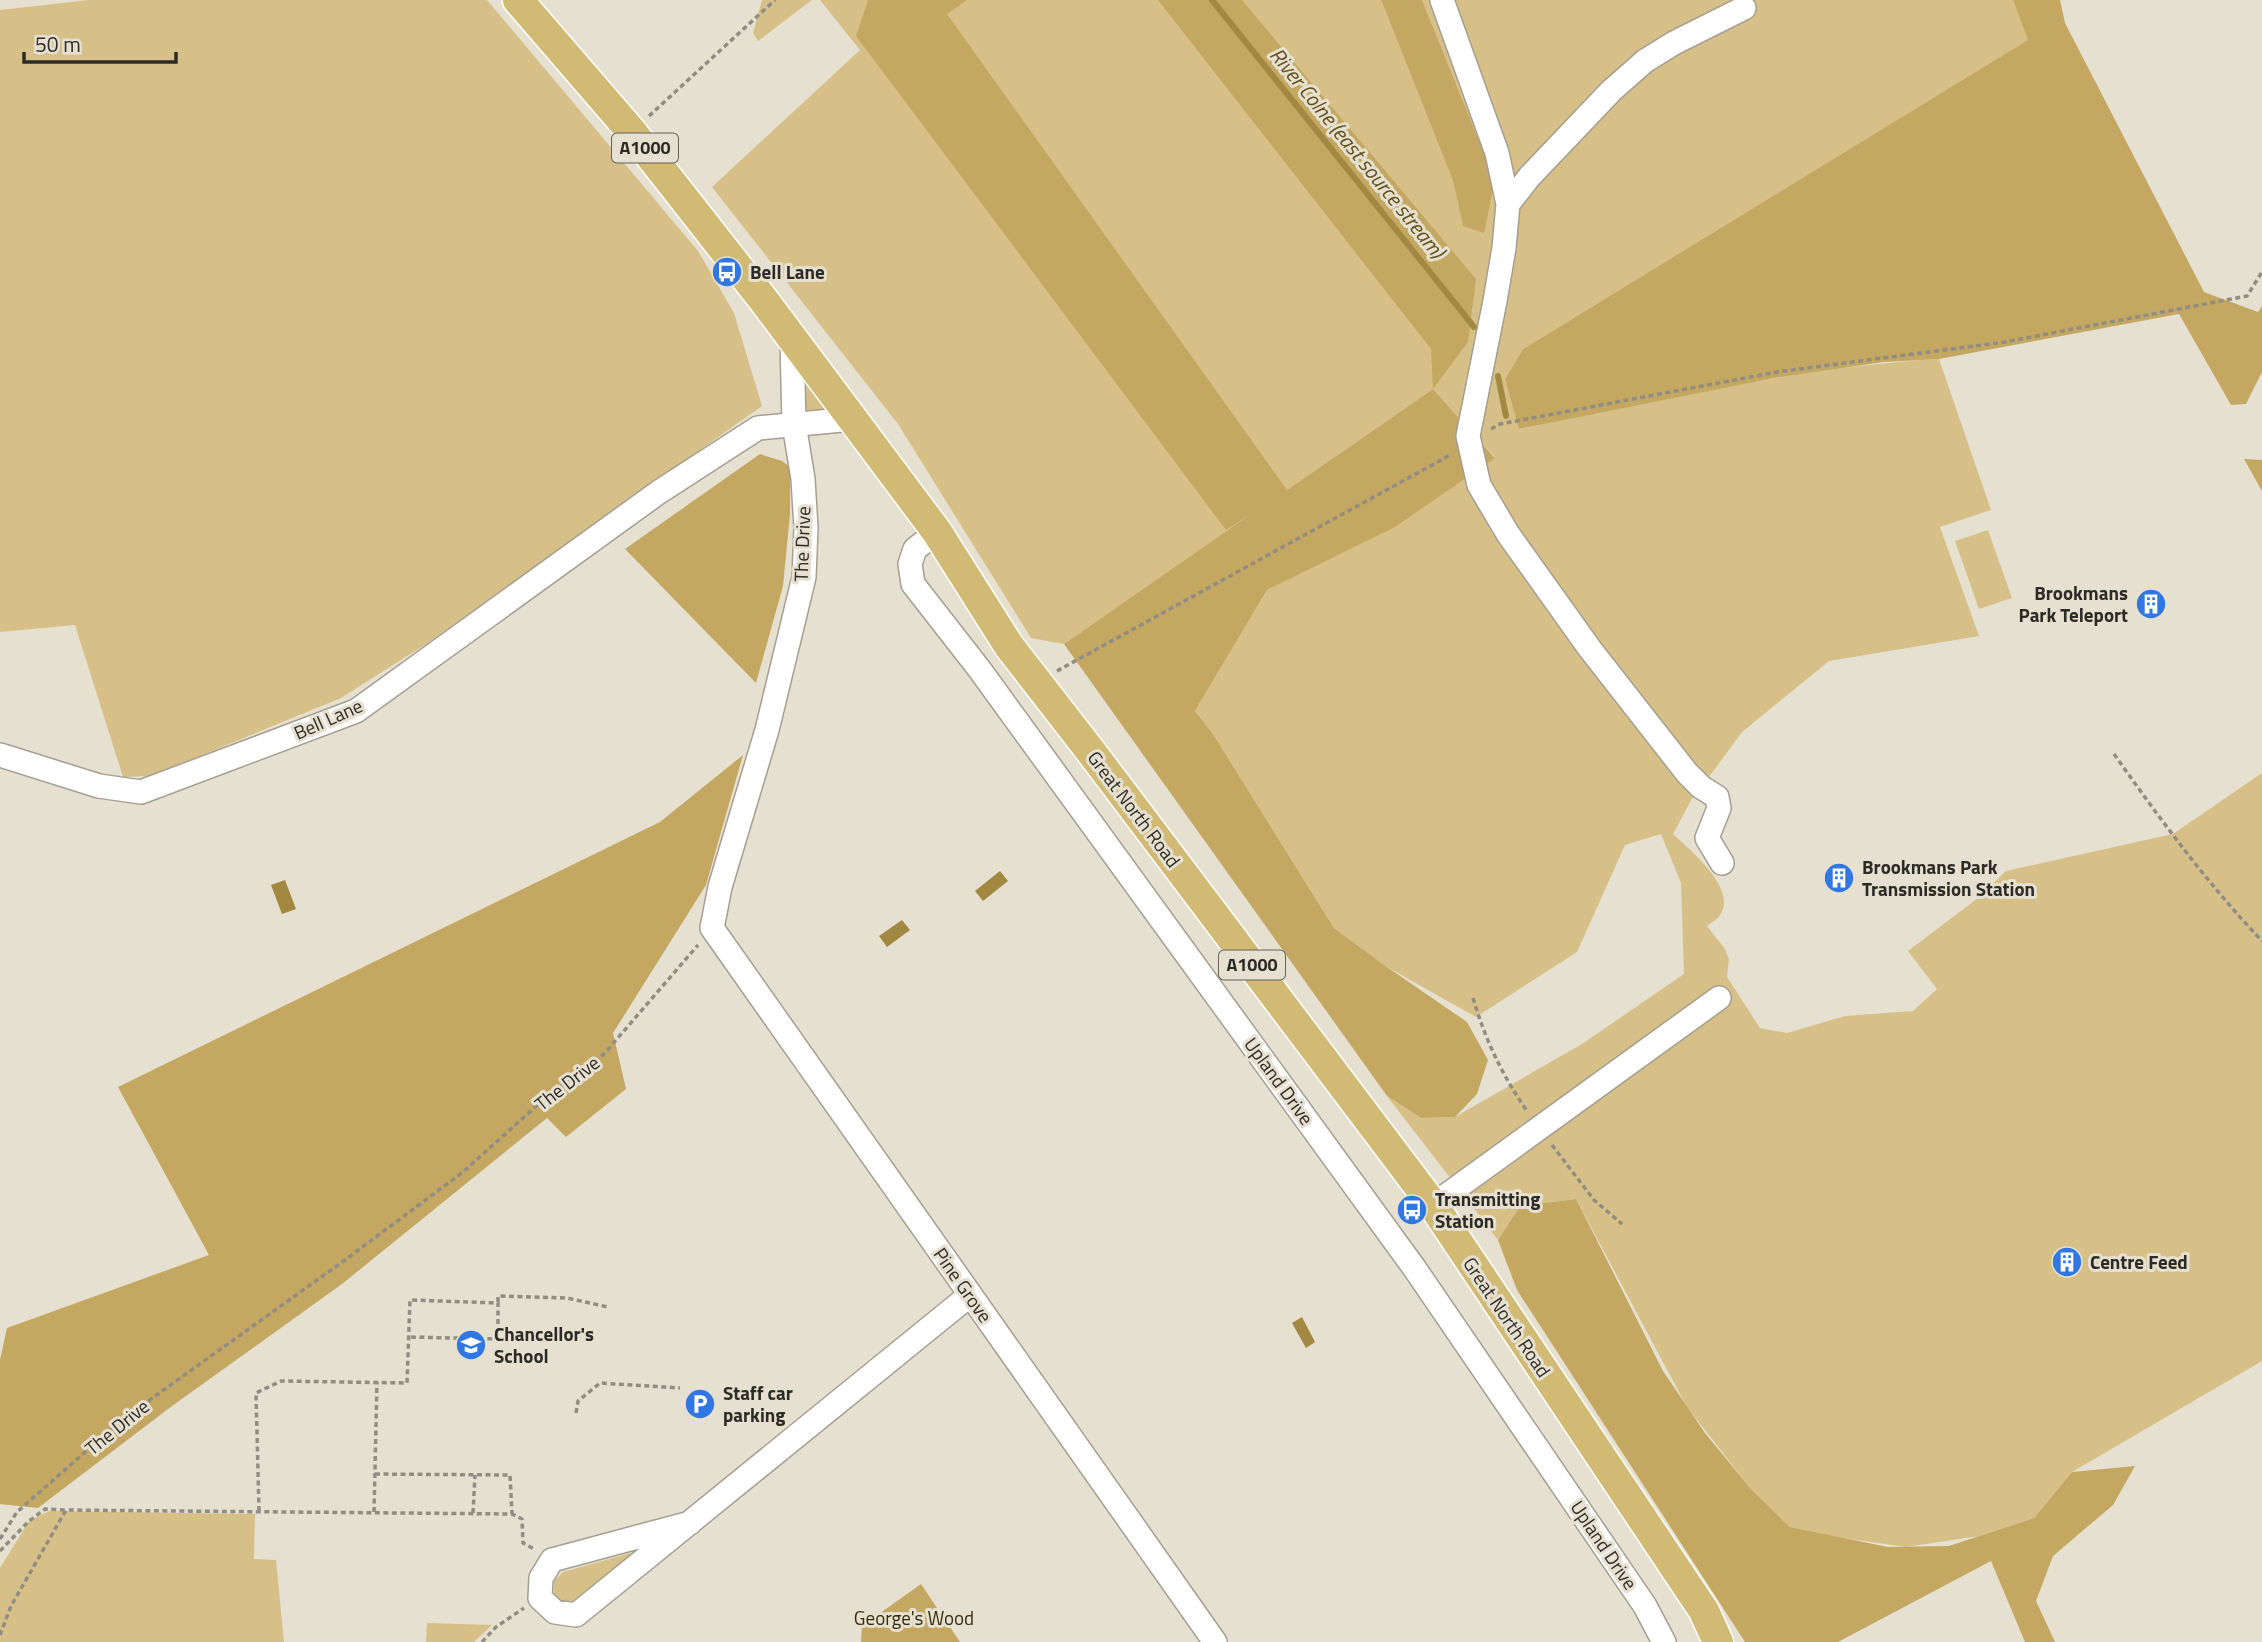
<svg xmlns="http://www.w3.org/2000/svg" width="2262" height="1642" font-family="'Titillium Web',sans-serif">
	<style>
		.green { fill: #d6c088 }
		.forest { fill: #c4a862 }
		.water { fill: #a38842 }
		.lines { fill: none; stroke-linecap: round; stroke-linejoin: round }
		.stream { stroke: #a38842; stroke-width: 6 }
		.minor-casing { stroke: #a59f91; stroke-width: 26 }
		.major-casing { stroke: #fff; stroke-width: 33 }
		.path { stroke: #928d83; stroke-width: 3.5; stroke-dasharray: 5 3.5; stroke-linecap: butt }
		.minor { stroke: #fff; stroke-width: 23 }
		.major { stroke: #d1ba73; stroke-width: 30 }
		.labels { text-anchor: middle; stroke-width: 6; stroke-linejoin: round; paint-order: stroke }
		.shield { fill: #e6e0d1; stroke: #646159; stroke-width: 2 }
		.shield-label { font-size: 18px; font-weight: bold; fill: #2d2b25 }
		.poi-label { font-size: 19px; font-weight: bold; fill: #2d2b25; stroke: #e6e0d1; text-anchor: start }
		.street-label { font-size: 19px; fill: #2d2b25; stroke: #e6e0d1 }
		.park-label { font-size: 19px; fill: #352a09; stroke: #e6e0d1 }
		.water-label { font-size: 21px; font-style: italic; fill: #64501b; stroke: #e6e0d1 }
	</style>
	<rect width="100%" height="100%" fill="#e6e0d1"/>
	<path class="green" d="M89,0H487L698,251L734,313L762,406L426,644L341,698L151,776L123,777L75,625L0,632V10Z
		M762,0H812L758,41L753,33Z
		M820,0H1381L1453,181L1463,225L1495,180L1422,0H2013L2029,40L1523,349L1505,379L1520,429C1658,401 1797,367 1939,359L1991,510L1940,527L1979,636L1829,661L1742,732L1706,781L1695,793L1673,834C1690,850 1738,889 1720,915C1717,920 1712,922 1707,926L1725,949L1729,959L1727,977L1760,1028L1787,1033L1845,1016L1913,1011L1937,989L1908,951L1978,898L2006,871L2173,834L2262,773V1361L2072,1472L2034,1518L1979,1536L1906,1547L1843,1538L1790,1527L1751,1489L1687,1407L1576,1199L1520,1206L1498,1240L1387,1096L1421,1118L1455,1117L1582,1044L1684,974L1681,883L1661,834L1625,845L1577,952L1476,1017L1387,967L1334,928L1213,734L1195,711L1267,590L1321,562L1495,457L1433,389L1064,644L1031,638L898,424L712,187L860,50Z
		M800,376L829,414L802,412Z
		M1988,530L2012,598L1979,609L1955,541Z
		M49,1511L255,1514L254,1559L276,1560L284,1642H0V1568L29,1521Z
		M631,1553L633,1563L578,1607H566L554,1596V1581L563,1572Z
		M427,1623L492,1625L474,1642H426Z"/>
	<path class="forest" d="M868,0H967L947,14L1287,490L1433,389L1431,349L1158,0H1242L1476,279L1468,342L1433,389L1495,458L1395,527L1267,590L1195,711L1213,734L1334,928L1387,967L1467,1022L1488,1060L1477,1094L1455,1117L1421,1118L1387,1096L1064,644L1254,512L1226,530L856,36Z
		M1381,0H1422L1495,180L1484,233L1463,226L1453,181Z
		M2013,0H2060L2065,23L2204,292L2258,312L2262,306V372L2246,404L2231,405L2179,314L1939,359L1884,362L1774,378L1519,429L1505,379L1523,349L2028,40Z
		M760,454L782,461L790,467V514L783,586L756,683L625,549Z
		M2244,459L2262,460V491Z
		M743,755L706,885L613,1033L626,1089L566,1137L547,1118L342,1284L172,1406L38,1508L0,1504V1360L7,1328L209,1255L118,1087L660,822Z
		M1576,1199L1663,1371L1705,1433L1751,1489L1790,1527L1888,1547L1949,1546L2034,1518L2072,1472L2135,1466L2113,1505L2053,1556L2036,1601L2055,1642H2025L1991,1561L1838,1642H1745L1517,1290L1498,1240L1520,1206Z
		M921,1584L960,1642H861L862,1626Z"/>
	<path class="water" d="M1000,871L1008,881L983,901L975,891Z
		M285,880L296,909L282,914L271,885Z
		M902,920L910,930L887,947L879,936Z
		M1302,1317L1315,1342L1306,1348L1292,1323Z"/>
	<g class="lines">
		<path class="stream" d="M1212,0L1474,327
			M1498,376L1506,416"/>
		<g class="minor-casing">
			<path id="minor" d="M1442,0L1497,153L1508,204L1504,248L1495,301L1468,436L1479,485L1508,534L1590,649L1687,773L1701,787L1717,797L1719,808L1707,838L1722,863
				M1508,204L1530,176L1611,91L1645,61L1674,43L1744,8
				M792,340L794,424L803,479L806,528L804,577L767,730L720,887L712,928L1215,1642
				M937,532L915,549L910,564L913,584L980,670L1415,1269L1645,1606L1664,1642
				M0,755L99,786L141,792L356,711L659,492L758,428L852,419
				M1433,1205L1719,998
				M690,1523L552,1560L541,1578L540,1598L555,1612L576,1615L970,1295"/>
		</g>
		<g class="major-casing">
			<path id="major" d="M518,0L631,131L765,302L937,532L1009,646L1092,753L1433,1205L1704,1611L1718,1642"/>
		</g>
		<path class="path" d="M649,116L775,0
			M1491,429L1500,424L1777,372L2005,342L2247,296L2262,272
			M1057,671L1452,454
			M2114,754C2160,819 2207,883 2262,941
			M1473,998C1485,1039 1502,1075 1527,1111
			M1552,1145L1594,1200L1622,1224
			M498,1302V1296L567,1298L608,1307
			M576,1413L578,1401L600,1383L680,1388
			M375,1474L510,1475L512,1514
			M259,1511L256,1393L281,1381L407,1383L410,1300L498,1303V1339L408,1337
			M374,1512L377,1382
			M473,1513L475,1475
			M0,1539L17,1512L123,1419L345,1260L463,1172L543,1100L604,1054L698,945
			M0,1551L29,1521L45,1509L66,1510
			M0,1635L11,1606L66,1510L512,1514L522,1519L523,1543L534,1549
			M482,1642L496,1627L524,1608"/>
		<use href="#minor" class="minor"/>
		<use href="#major" class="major"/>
	</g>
	<defs>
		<g id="bus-disc" transform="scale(1.575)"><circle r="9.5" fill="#3077e4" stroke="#e6e0d1"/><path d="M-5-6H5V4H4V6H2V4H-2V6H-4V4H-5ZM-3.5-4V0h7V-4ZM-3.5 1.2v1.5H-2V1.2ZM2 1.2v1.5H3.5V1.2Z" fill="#fff"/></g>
		<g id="building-disc" transform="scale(1.575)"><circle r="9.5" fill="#3077e4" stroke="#e6e0d1"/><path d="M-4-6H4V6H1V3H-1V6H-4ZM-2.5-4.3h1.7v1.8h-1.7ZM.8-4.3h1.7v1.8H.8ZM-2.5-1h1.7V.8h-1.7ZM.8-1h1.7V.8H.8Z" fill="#fff"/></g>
		<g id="school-disc" transform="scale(1.575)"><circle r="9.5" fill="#3077e4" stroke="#e6e0d1"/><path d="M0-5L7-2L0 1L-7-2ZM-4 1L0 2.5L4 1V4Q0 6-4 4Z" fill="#fff"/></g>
		<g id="parking-disc" transform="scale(1.575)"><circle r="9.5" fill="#3077e4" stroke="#e6e0d1"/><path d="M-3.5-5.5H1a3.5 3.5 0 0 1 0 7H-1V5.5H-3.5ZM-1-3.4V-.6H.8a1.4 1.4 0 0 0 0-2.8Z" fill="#fff"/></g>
	</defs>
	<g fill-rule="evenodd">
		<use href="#bus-disc" x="727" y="272"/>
		<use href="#building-disc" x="2151" y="604"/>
		<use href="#building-disc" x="1839" y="878"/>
		<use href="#bus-disc" x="1412" y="1210"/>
		<use href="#building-disc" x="2067" y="1262"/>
		<use href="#school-disc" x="471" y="1345"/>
		<use href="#parking-disc" x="700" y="1404"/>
	</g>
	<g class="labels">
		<g class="shield">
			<rect x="612" y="133.5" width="66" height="29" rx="5"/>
			<rect x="1219" y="950.5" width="66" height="29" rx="5"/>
		</g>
		<g class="shield-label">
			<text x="645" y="154">A1000</text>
			<text x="1252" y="971">A1000</text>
		</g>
		<g class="poi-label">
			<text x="750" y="279">Bell Lane</text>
			<text x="2128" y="600" text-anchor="end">Brookmans<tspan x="2128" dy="22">Park Teleport</tspan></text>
			<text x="1862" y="874">Brookmans Park<tspan x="1862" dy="22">Transmission Station</tspan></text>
			<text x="1435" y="1206">Transmitting<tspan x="1435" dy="22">Station</tspan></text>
			<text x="2090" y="1269">Centre Feed</text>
			<text x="494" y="1341">Chancellor's<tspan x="494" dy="22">School</tspan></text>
			<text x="723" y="1400">Staff car<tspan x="723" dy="22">parking</tspan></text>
		</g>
		<g class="street-label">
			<text transform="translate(802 544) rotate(-88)" y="7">The Drive</text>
			<text transform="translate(328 719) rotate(-24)" y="7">Bell Lane</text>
			<text transform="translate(1134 809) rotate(53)" y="7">Great North Road</text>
			<text transform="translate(1279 1081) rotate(54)" y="7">Upland Drive</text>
			<text transform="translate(567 1083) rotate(-38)" y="7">The Drive</text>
			<text transform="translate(963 1285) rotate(55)" y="7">Pine Grove</text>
			<text transform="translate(1507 1317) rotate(56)" y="7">Great North Road</text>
			<text transform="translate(117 1427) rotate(-39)" y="7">The Drive</text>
			<text transform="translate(1604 1545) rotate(56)" y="7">Upland Drive</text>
		</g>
		<g class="park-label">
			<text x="914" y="1625">George's Wood</text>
		</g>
		<g class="water-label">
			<text transform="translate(1357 153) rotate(51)" y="7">River Colne (east source stream)</text>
		</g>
	</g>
	<path d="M24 52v10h152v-10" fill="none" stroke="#2d2b25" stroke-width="3.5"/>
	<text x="35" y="52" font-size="21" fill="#2d2b25" stroke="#e6e0d1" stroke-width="5" paint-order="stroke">50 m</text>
</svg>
